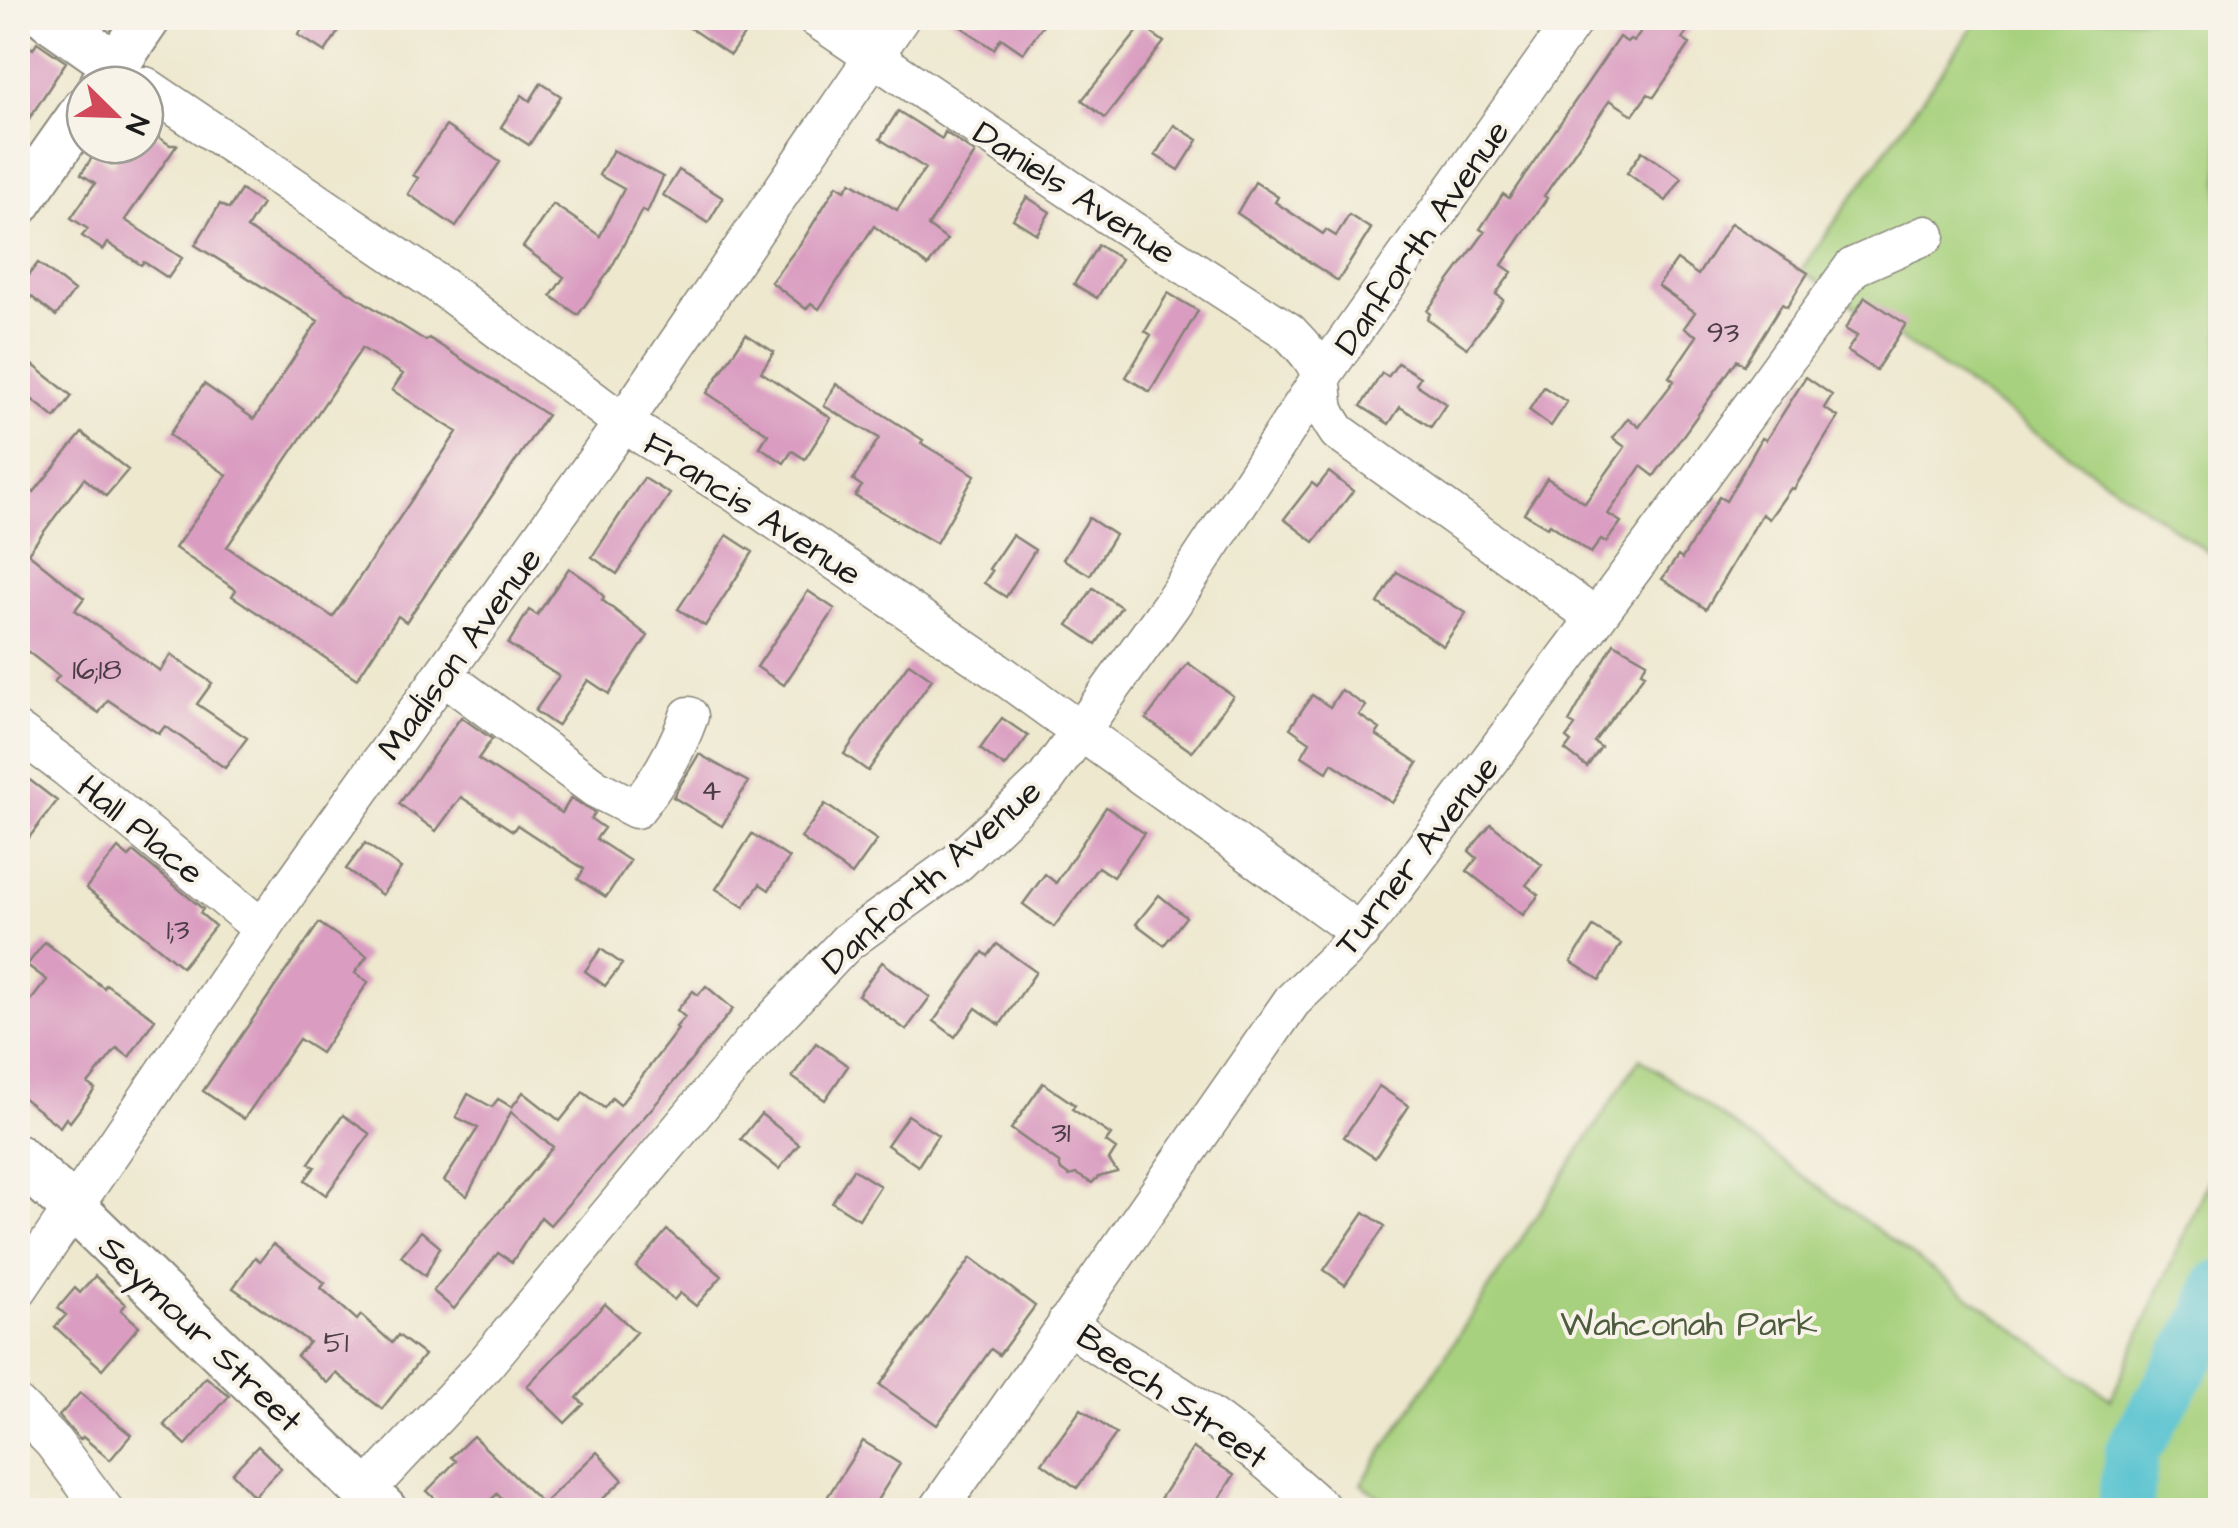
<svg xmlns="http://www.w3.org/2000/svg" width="2238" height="1528" font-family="'Architects Daughter',sans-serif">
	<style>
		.green { fill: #a7d17e; stroke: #62764d; stroke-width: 2.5 }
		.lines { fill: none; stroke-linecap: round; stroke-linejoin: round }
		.river { stroke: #57c3d0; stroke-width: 55 }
		.building { fill: #da9dc1; fill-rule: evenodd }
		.minor-casing { stroke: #858276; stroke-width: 41 }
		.tertiary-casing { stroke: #858276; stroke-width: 49 }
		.minor { stroke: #fff; stroke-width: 38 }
		.tertiary { stroke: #fff; stroke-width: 45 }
		.labels { text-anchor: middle; stroke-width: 8; stroke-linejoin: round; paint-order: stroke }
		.number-label { font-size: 30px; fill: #4c3c45 }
		.street-label { font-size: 35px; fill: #1c1c1c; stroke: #f7f3e8 }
		.park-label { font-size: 35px; fill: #4d5b3e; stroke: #f7f3e8 }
	</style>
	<rect width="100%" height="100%" fill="#f7f3e8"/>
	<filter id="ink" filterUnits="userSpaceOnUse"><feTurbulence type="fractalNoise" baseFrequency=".01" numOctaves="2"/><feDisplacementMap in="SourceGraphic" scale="20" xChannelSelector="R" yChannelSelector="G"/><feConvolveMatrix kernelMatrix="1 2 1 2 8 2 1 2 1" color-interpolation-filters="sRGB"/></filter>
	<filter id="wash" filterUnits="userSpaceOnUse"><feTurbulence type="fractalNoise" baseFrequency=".0048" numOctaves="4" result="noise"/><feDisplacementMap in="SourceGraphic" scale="40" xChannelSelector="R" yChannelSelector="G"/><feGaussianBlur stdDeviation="2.25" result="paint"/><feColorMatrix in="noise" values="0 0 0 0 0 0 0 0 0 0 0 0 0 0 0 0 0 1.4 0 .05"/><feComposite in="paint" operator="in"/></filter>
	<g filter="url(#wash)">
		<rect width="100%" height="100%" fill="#eee8cf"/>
		<path class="green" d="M1979,18H2220V560L1801,270Z
			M1640,1058L2111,1399L2220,1154V1510H1398L1361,1484Z"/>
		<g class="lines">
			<path class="river" d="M2125,1510L2132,1451L2210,1318L2220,1287"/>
		</g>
		<g id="blocks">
			<path class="building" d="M310,18H328L342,26L325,52L298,35Z
				M675,18H756L730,55Z
				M948,18H1048L1023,53L1001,38L994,49Z
				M1650,18H1697L1682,39L1690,44L1654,97L1648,94L1633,115L1610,100L1544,196L1547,198L1502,265L1512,272L1496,294L1503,300L1467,348L1427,319L1430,314L1427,311L1485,232L1480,229L1503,194L1509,198L1619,37L1627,42L1630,39L1634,41Z
				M1142,26L1164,42L1105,118L1082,100Z
				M18,39L33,49L37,42L66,62L18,136Z
				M541,83L561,96L529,145L501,127L522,95L530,101Z
				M898,111L942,139L945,132L975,153L928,226L947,240L928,266L874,226L819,309L811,303L806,309L771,282L803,240L837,185L845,190L851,182L897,210L925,168L880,139Z
				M1174,125L1198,140L1179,170L1155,155Z
				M446,126L500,162L456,227L408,194L418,178L413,175Z
				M145,128L170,145H177L125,220L182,258L168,278L144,262L141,265L108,243L103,250L82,236L88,229L71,218L95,183L81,174L95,153L112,165L125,145H145Z
				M613,150L663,177L647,213L642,210L610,270L578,315L551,296L564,277L523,247L553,204L600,236L624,189L599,175Z
				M1642,151L1682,178L1666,201L1627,173Z
				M679,170L723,198L708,223L663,195Z
				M1255,182L1278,197L1275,202L1323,234L1326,230L1336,236L1349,215L1371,229L1338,281L1237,213Z
				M241,190L262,204L247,228L426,341L429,338L547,415L406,622L398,616L357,679L232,596L236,590L175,548L227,475L169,435L204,384L254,419L318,321L195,245L220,204L229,209ZM362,348L403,374L392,390L457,432L333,617L227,547Z
				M1027,197L1050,212L1037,234L1013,219Z
				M1731,223L1808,273L1787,307L1782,304L1744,365L1737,360L1654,476L1641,466L1608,514L1621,522L1606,542L1601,539L1591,553L1550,524L1547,527L1524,513L1547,478L1585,503L1625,447L1613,438L1628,418L1639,427L1674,381L1669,377L1697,336L1684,328L1695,312L1658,286L1677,260L1698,275Z
				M1098,245L1121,259L1097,298L1074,284Z
				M38,263L74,291L56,316L19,287Z
				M1168,293L1198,311L1150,392L1126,377L1151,335L1145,331Z
				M1865,297L1906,324L1876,370L1847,351L1857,336L1845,329Z
				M746,334L774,352L761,372L831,418L805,459L792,451L784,463L760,447L768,434L707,393Z
				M18,353L72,396L55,418L18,388Z
				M1398,363L1420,377L1416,384L1446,404L1431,427L1400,407L1389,424L1361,406L1382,373L1388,377Z
				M1806,377L1832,395L1824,408L1838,417L1794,489L1791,488L1769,519L1762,514L1706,609L1662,579L1678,556L1682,559L1719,497L1726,501L1762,438L1766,440Z
				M836,384L923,440L921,443L975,475L936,543L855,496L862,486L853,480L879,438L824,406Z
				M1544,387L1567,402L1551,426L1529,410Z
				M82,433L128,470L106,496L84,478L28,553L84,598L75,610L160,671L171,655L212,683L197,704L247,738L225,768L165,726L159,734L108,700L99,713L54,682L59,676L18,644V479L34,492Z
				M1329,472L1353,491L1314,542L1284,519L1312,483L1317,487Z
				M644,478L670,494L617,574L592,557Z
				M1089,518L1115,535L1090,575L1063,559Z
				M727,535L753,552L705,626L678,609Z
				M1012,535L1035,550L1006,597L984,583L992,571L989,569Z
				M569,568L592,584L604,597L602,600L648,636L609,694L588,680L557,726L535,711L559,676L508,644L529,610L537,615Z
				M1397,572L1466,613L1443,646L1378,603Z
				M1093,588L1121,607L1096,644L1068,625Z
				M808,591L835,609L784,685L757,667Z
				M1614,643L1647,662L1641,672L1645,674L1594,742L1601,747L1587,767L1565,750L1571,742L1566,738L1575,726L1569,722Z
				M909,663L932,679L868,771L844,754Z
				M1188,663L1233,696L1192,752L1146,719Z
				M1341,690L1366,706L1359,715L1380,729L1376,735L1418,763L1392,803L1332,763L1327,772L1302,756L1310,742L1290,728L1312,695L1330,707Z
				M461,717L492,739L478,759L562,813L571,798L595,813L591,819L604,828L596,839L630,861L606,897L578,879L584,869L517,825L513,831L461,797L436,831L399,804Z
				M1002,718L1028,736L1005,767L980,749Z
				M699,754L748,782L722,826L673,797Z
				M18,771L57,801L18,852Z
				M825,804L877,840L852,875L801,838Z
				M1106,807L1144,833L1113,877L1098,867L1054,927L1023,904L1045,874L1056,883Z
				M1491,824L1542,865L1526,885L1539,895L1523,915L1467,871L1477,858L1469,851Z
				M752,834L789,858L769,890L760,884L744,907L716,889Z
				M365,843L401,868L382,895L346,869Z
				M118,848L129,857L134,852L203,909L200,913L215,926L182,967L86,888Z
				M1159,895L1186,917L1164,945L1136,924Z
				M319,923L367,956L355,973L368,982L321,1053L299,1039L244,1119L203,1091Z
				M1593,927L1621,944L1600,980L1571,962Z
				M45,942L104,988L106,984L155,1019L129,1057L117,1048L88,1084L95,1089L70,1122L66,1118L60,1127L18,1094V1017L47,980L27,965Z
				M997,944L1036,972L1000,1025L976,1008L955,1037L934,1021L983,952L988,956Z
				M601,949L622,964L605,986L585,971Z
				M882,962L930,997L906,1030L858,995Z
				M706,986L733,1009L659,1100L550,1225L541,1217L512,1262L498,1253L454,1309L433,1291L553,1147L511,1112L467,1196L444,1181L478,1128L456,1117L468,1094L492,1107L498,1099L512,1107L523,1092L560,1121L583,1092L604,1108L612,1098L620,1105L678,1029L676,1027L685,1017L677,1010L693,991L698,995Z
				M816,1043L848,1066L825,1100L792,1077Z
				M1043,1083L1075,1105L1072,1109L1111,1135L1106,1142L1116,1149L1109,1160L1117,1172L1098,1177L1092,1183L1076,1174L1069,1176L1061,1170L1059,1163L1011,1129Z
				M1379,1086L1409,1106L1375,1158L1344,1137Z
				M761,1114L799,1144L779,1169L741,1139Z
				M343,1115L370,1134L326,1195L305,1180L315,1167L309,1163Z
				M908,1115L938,1135L918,1166L887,1145Z
				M853,1169L880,1186L859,1219L832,1202Z
				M1364,1212L1385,1226L1345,1285L1324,1270Z
				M667,1230L722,1276L696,1306L680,1293L674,1300L636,1267Z
				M421,1231L440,1247L425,1276L401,1256Z
				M273,1244L325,1283L321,1288L357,1320L361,1315L392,1343L398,1335L424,1355L382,1409L336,1373L327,1383L297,1356L309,1342L233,1288L255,1257L260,1261Z
				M971,1258L1035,1306L999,1355L991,1349L937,1425L880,1385Z
				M95,1276L126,1304L121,1310L139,1326L102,1369L55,1327L66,1315L58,1308L75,1288L80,1293Z
				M605,1304L636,1332L577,1398L584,1404L565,1423L527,1386Z
				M206,1377L229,1396L186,1445L164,1425Z
				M80,1393L131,1435L110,1460L83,1437L80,1440L59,1416Z
				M1081,1409L1116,1434L1077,1488L1042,1463Z
				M473,1436L543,1504L597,1452L623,1480L591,1510H513L497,1494L480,1510H447L427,1491L456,1461L451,1457Z
				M863,1441L900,1464L871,1510H819Z
				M258,1446L281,1468L254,1496L232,1473Z
				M1193,1448L1234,1475L1212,1510H1153Z"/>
		</g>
	</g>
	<g filter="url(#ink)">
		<use href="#blocks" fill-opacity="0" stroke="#858276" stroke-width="2.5"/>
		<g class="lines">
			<g class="minor-casing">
				<path id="minor" d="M816,18L1108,215L1289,332C1301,345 1318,361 1321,379C1327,408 1318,403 1338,432L1596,618
					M145,86L441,286L623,423L733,491L997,671L1360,933
					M444,676L595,788L636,809C659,781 677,750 689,716
					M18,732L67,768L263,929
					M18,1289L291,887L623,423L900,18
					M1067,1322C1101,1351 1140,1370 1177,1394C1230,1428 1277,1469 1323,1510
					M18,1406L53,1442L104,1510
					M365,1492L485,1364L751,1044L847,942L958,862L1045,780L1171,605L1321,377L1575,18
					M938,1510L1292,1001L1344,951L1394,889L1683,501L1853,267L1926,235"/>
			</g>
			<g class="tertiary-casing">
				<path id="tertiary" d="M49,18L116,65
					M102,85L148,18
					M18,204L85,109
					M18,1158L75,1209L384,1510"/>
			</g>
			<use href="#minor" class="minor"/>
			<use href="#tertiary" class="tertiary"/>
		</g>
	</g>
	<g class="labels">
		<g class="number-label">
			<text x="1723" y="342">93</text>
			<text x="97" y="679">16;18</text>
			<text x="711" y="800">4</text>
			<text x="178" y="939">1;3</text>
			<text x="1061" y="1142">31</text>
			<text x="336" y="1352">51</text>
		</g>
		<g class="street-label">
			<text transform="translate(1075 192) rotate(33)" y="12">Daniels Avenue</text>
			<text transform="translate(1421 237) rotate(-55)" y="12">Danforth Avenue</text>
			<text transform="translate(753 508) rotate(33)" y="12">Francis Avenue</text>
			<text transform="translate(459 653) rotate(-54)" y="12">Madison Avenue</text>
			<text transform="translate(141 829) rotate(39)" y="12">Hall Place</text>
			<text transform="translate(1416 855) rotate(-52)" y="12">Turner Avenue</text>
			<text transform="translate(931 876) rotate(-41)" y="12">Danforth Avenue</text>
			<text transform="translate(201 1333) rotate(44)" y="12">Seymour Street</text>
			<text transform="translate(1173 1396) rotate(35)" y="12">Beech Street</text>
		</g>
		<g class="park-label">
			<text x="1689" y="1335">Wahconah Park</text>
		</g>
	</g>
	<rect width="2238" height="1528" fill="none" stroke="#f7f3e8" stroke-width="60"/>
	<g transform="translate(115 115) rotate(113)"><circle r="48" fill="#f7f3e8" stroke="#9f9d96" stroke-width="2.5"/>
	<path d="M0-8L18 38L0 25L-18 38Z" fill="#d1495b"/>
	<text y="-15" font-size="28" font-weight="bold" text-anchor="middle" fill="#1c1c1c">N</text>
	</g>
</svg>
